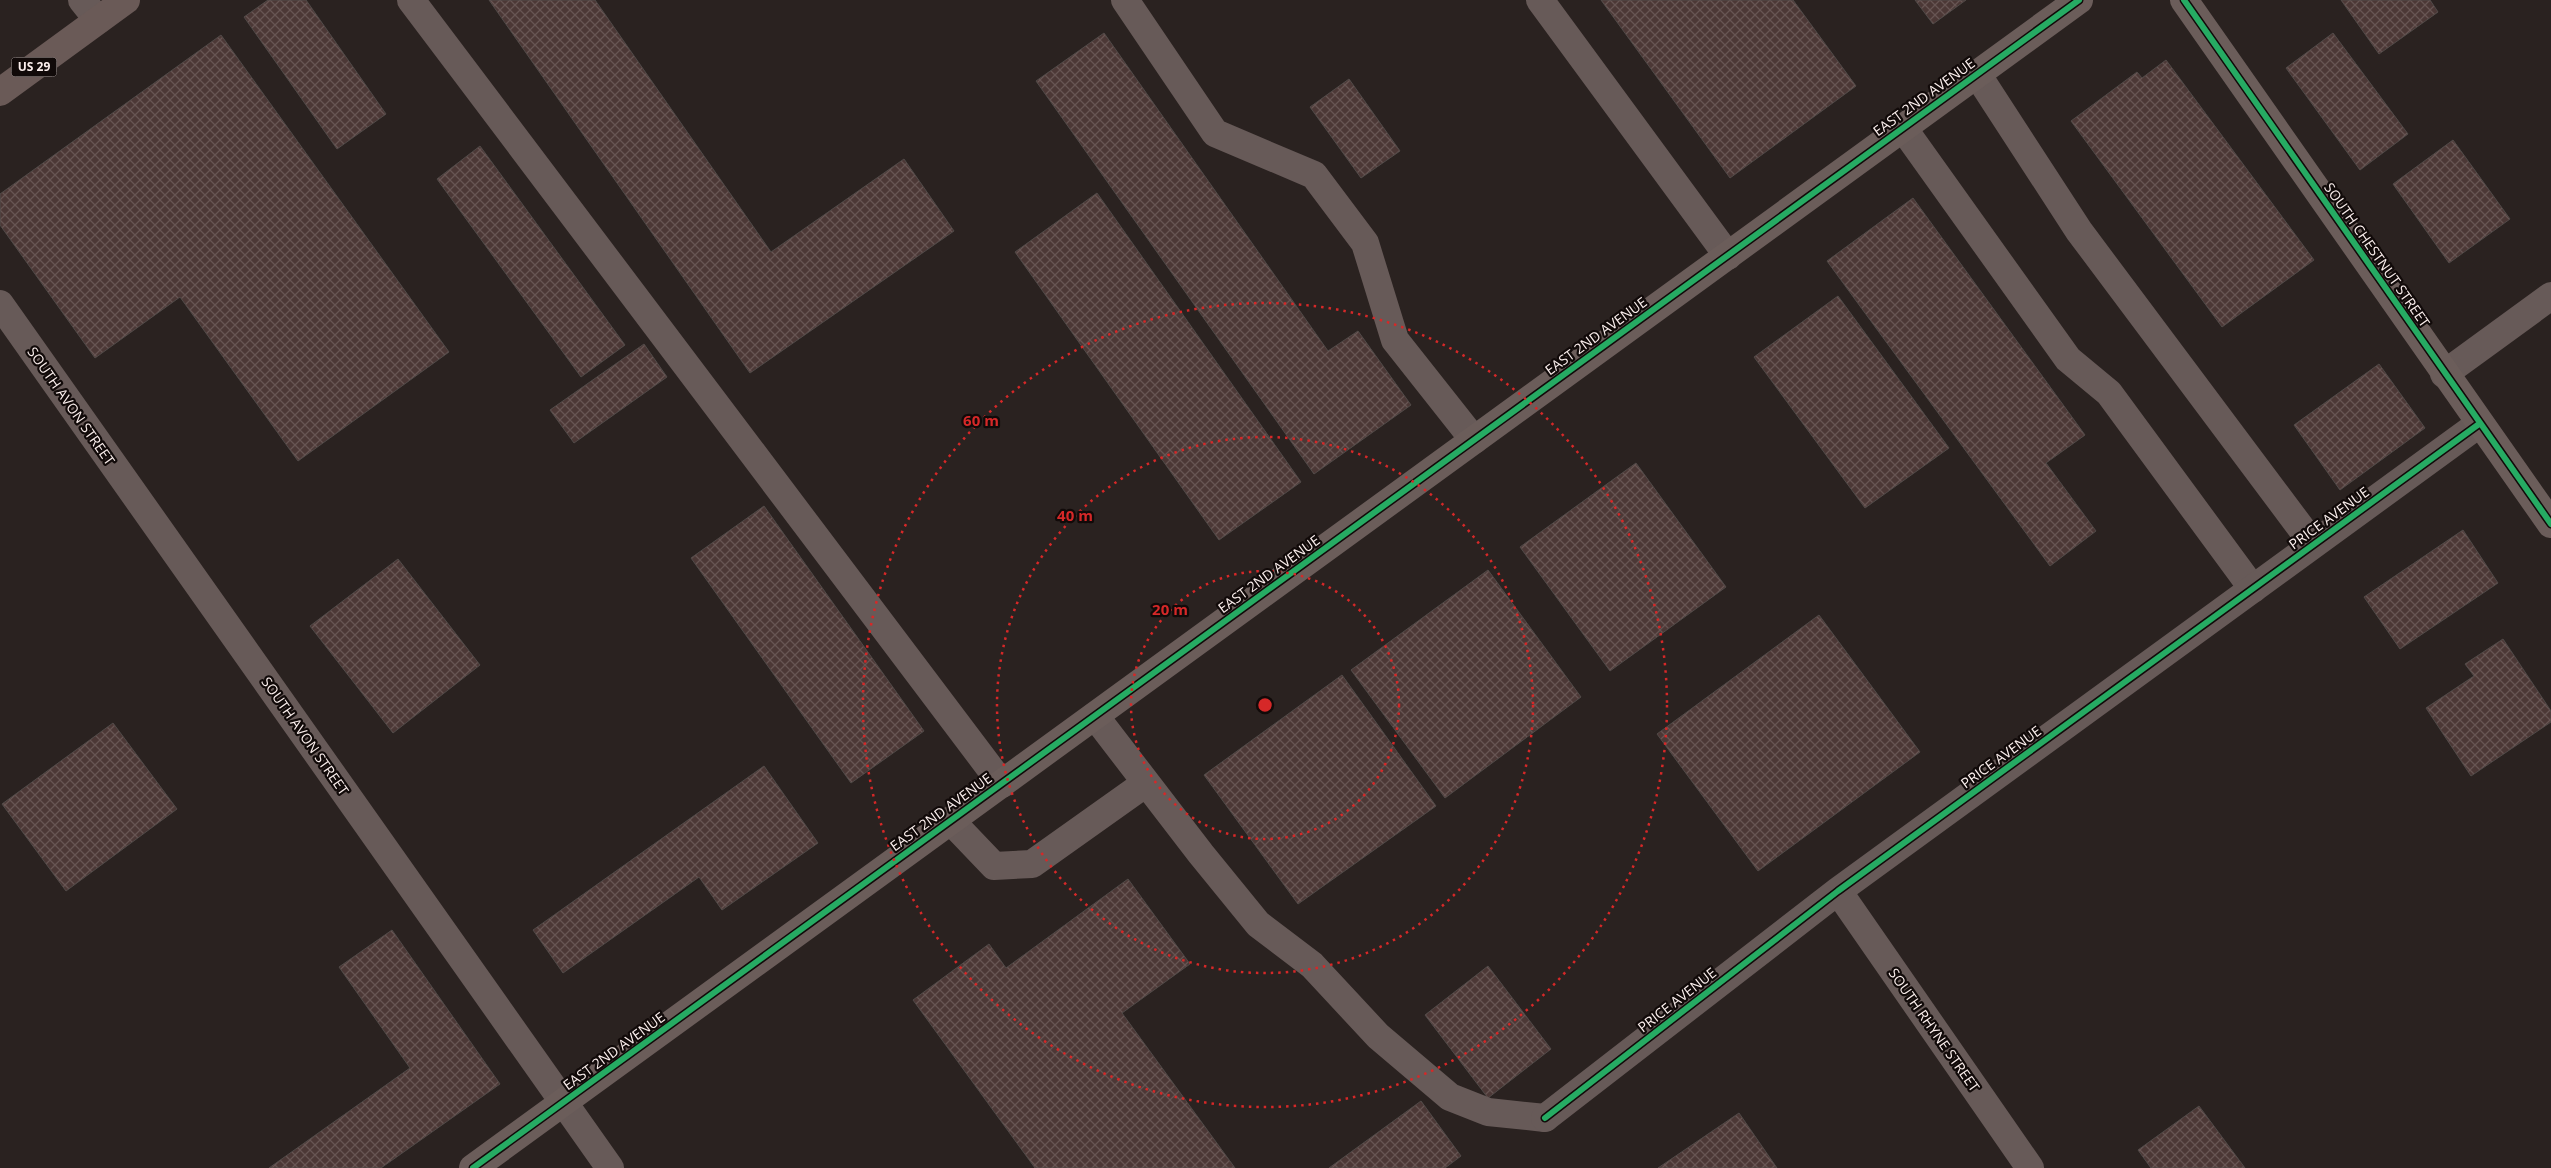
<svg xmlns="http://www.w3.org/2000/svg" width="2551" height="1168" font-family="'Open Sans',sans-serif">
	<style>
		.building { fill: url(#building-cross-hatch); stroke: #514a48 }
		.lines { fill: none; stroke-linecap: round; stroke-linejoin: round }
		.lane { stroke: #675a58; stroke-width: 28 }
		.street { stroke: #675a58; stroke-width: 28 }
		.secondary { stroke: #6b5d5a; stroke-width: 28 }
		.primary { stroke: #6a5a57; stroke-width: 28 }
		.cycleway-casing { stroke: #110a09; stroke-width: 9 }
		.cycleway { stroke: #26ab63; stroke-width: 6 }
		.ring { fill: none; stroke: #d62828; stroke-width: 2.5; stroke-dasharray: 2.5 5 }
		.labels { text-anchor: middle; stroke-width: 4.5; stroke-linejoin: round; paint-order: stroke }
		.shield { fill: #110a09; stroke: #b5aaa9; stroke-width: 1 }
		.shield-label { font-size: 12px; font-weight: bold; fill: #fbefed }
		.street-label { font-size: 14px; fill: #fbefed; stroke: #110a09 }
		.centre { fill: #d62828; stroke: #110a09; stroke-width: 2.5 }
		.ring-label { font-size: 15px; text-anchor: middle; font-weight: bold; fill: #d62828; stroke: #110a09; stroke-width: 4.5; stroke-linejoin: round; paint-order: stroke }
	</style>
	<defs>
		<pattern id="building-cross-hatch" width="8" height="8" patternUnits="userSpaceOnUse" patternTransform="scale(1.25)"><rect width="8" height="8" fill="#4c3836"/><path d="M0 0l8 8M0 8l8-8" fill="none" stroke="#675553"/></pattern>
	</defs>
	<rect width="100%" height="100%" fill="#2a2220"/>
	<path class="building" d="M268,0H306L386,114L337,149L244,17Z
		M489,0H595L771,252L904,159L954,231L750,373Z
		M1601,0H1793L1856,86L1730,178Z
		M1915,0H1966L1933,24Z
		M2341,0H2430L2438,12L2379,54Z
		M1104,33L1328,351L1358,331L1411,405L1314,474L1036,81Z
		M2333,33L2408,134L2360,170L2286,68Z
		M221,35L449,352L298,461L180,297L95,358L0,225V194Z
		M2166,60L2314,260L2222,327L2071,121L2137,72L2142,78Z
		M1349,79L1400,151L1361,178L1310,107Z
		M2453,140L2510,219L2449,263L2393,184Z
		M480,146L625,345L581,377L437,179Z
		M1097,193L1301,482L1219,540L1015,252Z
		M1913,198L2085,435L2046,463L2096,531L2050,566L1827,261Z
		M1838,296L1949,448L1865,508L1754,357Z
		M644,344L667,377L574,443L550,410Z
		M2379,364L2425,428L2340,490L2294,425Z
		M1636,463L1726,587L1610,671L1520,547Z
		M764,506L924,731L851,783L691,558Z
		M2463,530L2498,583L2400,649L2364,597Z
		M398,559L480,665L393,733L310,626Z
		M1488,570L1581,697L1445,798L1351,670Z
		M1819,615L1920,752L1758,871L1657,734Z
		M2503,639L2551,711V722L2471,776L2426,708L2474,676L2465,664Z
		M1342,675L1436,806L1298,904L1204,775Z
		M113,723L177,809L66,891L2,804Z
		M764,766L818,843L722,910L699,877L563,973L533,930Z
		M1128,879L1190,964L1122,1013L1235,1168H1035L913,1000L989,944L1006,968Z
		M392,930L500,1084L381,1168H269L410,1068L339,967Z
		M1488,966L1551,1049L1488,1098L1425,1015Z
		M1421,1101L1461,1156L1445,1168H1329Z
		M2199,1106L2245,1168H2151L2138,1150Z
		M1739,1113L1777,1168H1658Z"/>
	<g class="lines">
		<path class="lane" d="M82,0L98,20
			M411,0L1002,784
			M1125,0L1215,133L1314,175L1365,243L1395,340L1474,440
			M1540,0L1728,256
			M1977,74L2079,231L2313,544
			M1903,128L2068,359L2109,393L2253,589
			M2444,374L2551,296
			M1095,716L1201,854L1258,924L1312,965L1378,1036L1450,1097L1488,1112L1545,1118
			M951,821L994,866L1032,864L1146,783"/>
		<path class="street" d="M0,304L610,1168
			M1838,891L2030,1168
			M1545,1118L1838,891L2479,424"/>
		<path class="secondary" d="M2184,0L2551,524
			M473,1168L2079,0"/>
		<path class="primary" d="M0,92L126,0"/>
		<g class="cycleway-casing">
			<path id="cycleway" d="M2184,0L2551,524
				M1545,1118L1838,891L2479,424
				M473,1168L2079,0"/>
		</g>
		<use href="#cycleway" class="cycleway"/>
	</g>
	<g class="ring">
		<circle cx="1265" cy="705" r="134"/>
		<circle cx="1265" cy="705" r="268"/>
		<circle cx="1265" cy="705" r="402"/>
	</g>
	<g class="labels">
		<rect class="shield" x="11.5" y="57.5" width="45" height="19" rx="4"/>
		<g class="shield-label">
			<text x="34" y="71">US 29</text>
		</g>
		<g class="street-label">
			<text transform="translate(1924 97) rotate(-36)" y="5">EAST 2ND AVENUE</text>
			<text transform="translate(2377 255) rotate(55)" y="5">SOUTH CHESTNUT STREET</text>
			<text transform="translate(1596 336) rotate(-36)" y="5">EAST 2ND AVENUE</text>
			<text transform="translate(71 406) rotate(55)" y="5">SOUTH AVON STREET</text>
			<text transform="translate(2329 518) rotate(-36)" y="5">PRICE AVENUE</text>
			<text transform="translate(1269 574) rotate(-36)" y="5">EAST 2ND AVENUE</text>
			<text transform="translate(305 736) rotate(55)" y="5">SOUTH AVON STREET</text>
			<text transform="translate(2001 757) rotate(-36)" y="5">PRICE AVENUE</text>
			<text transform="translate(941 812) rotate(-36)" y="5">EAST 2ND AVENUE</text>
			<text transform="translate(1677 1000) rotate(-38)" y="5">PRICE AVENUE</text>
			<text transform="translate(1934 1030) rotate(55)" y="5">SOUTH RHYNE STREET</text>
			<text transform="translate(614 1051) rotate(-36)" y="5">EAST 2ND AVENUE</text>
		</g>
	</g>
	<circle cx="1265" cy="705" r="8" class="centre"/>
	<g class="ring-label">
		<text x="981" y="426">60 m</text>
		<text x="1075" y="521">40 m</text>
		<text x="1170" y="615">20 m</text>
	</g>
</svg>
